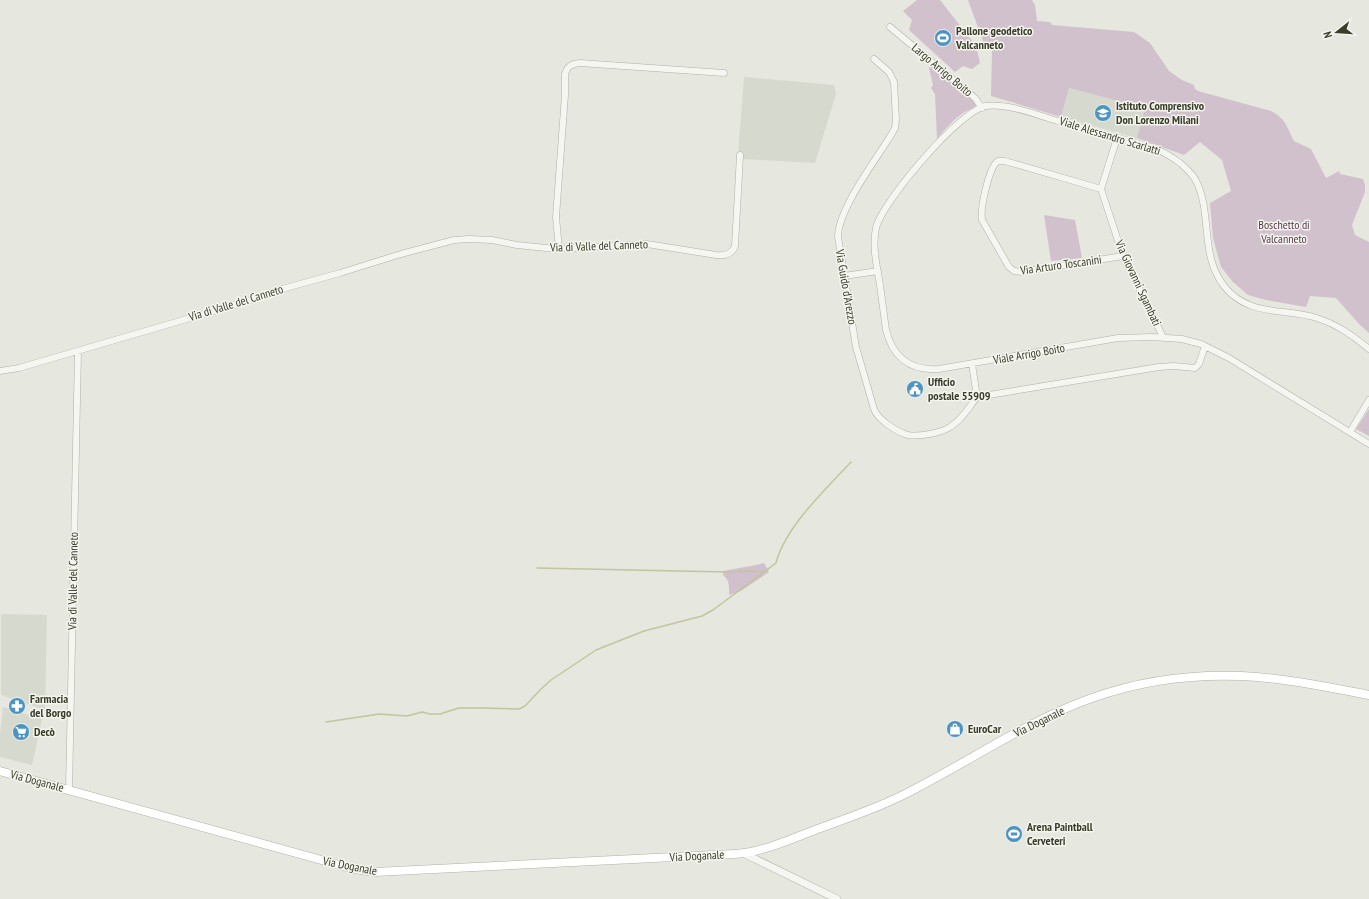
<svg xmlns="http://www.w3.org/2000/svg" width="1369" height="899" font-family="'PT Sans Narrow',sans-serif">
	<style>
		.built { fill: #d6d9ce }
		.green { fill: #d1c1cc }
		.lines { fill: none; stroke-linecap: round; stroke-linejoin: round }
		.stream { stroke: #c2c59d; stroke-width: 1.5 }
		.minor-casing { stroke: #afb1a5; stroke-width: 7 }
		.tertiary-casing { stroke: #afb1a5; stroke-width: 8 }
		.secondary-casing { stroke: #afb1a5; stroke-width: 9 }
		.minor { stroke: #f5f6f2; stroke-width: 6 }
		.tertiary { stroke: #f5f6f2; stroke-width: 7 }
		.secondary { stroke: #fff; stroke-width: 8 }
		.labels { text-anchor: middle; stroke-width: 3; stroke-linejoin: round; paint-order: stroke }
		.poi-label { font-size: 12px; font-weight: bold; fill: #3a3d29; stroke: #f4f5ef; text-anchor: start }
		.street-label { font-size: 12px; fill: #3a3d29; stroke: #f4f5ef }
		.park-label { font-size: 12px; fill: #58384c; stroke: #f4f5ef }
	</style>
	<rect width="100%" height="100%" fill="#e6e7df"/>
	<path class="built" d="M744,77L834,85L836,94L815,163L742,159L738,154Z
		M1069,88L1145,108L1137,138L1061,117Z
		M1,614L47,615L45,710L1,695Z
		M3,707L42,719L32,765L0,757V735Z"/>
	<path class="green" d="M917,0H940L976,46L980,63L972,69L963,66L955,72L909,30L912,20L903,11Z
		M968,0H1032L1035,5L1037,21L1050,22L1052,25L1134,32L1150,43L1169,71L1182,80L1194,85L1195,89L1198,91L1271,111C1286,119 1287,127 1294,141L1311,149L1326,178L1339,171L1340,174L1363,179L1365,185V192L1352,225L1355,235L1369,242V333L1360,325L1336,298L1310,296L1306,307L1266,300L1248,295L1233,282L1221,267L1213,238L1210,203L1231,191L1222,160L1200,142L1184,155L1137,138L1145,108L1069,88L1061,117L991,96L992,50L983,41Z
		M931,65L974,100L977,104C973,109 968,110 963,113C953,120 945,129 937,139L935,94L931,88L933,85L929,68Z
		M1044,215L1075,220L1082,258L1051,261Z
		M1369,409V436L1356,429Z
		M764,563L769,572L741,591L729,595C729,586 730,581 723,575V571L756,565Z"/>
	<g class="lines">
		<path class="stream" d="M537,568L726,572L751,571L763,572
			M326,722L379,714L407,716L422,712L430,714H440L459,708H483L519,709L525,706L541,689L551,680L596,650L644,631L702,616L713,610L776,563C785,527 826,489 851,462"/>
		<g class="minor-casing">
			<path id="minor" d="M890,27L975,98L982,108
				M874,59L889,72L894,82L896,120L895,128L891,135C876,160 838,209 838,237L856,347L874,409C878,420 897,432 908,435C918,437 941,433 950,427C961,421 969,407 977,397L1159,367L1174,366L1195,368L1199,364L1205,346
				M1117,138L1101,189L1123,256L1163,337
				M1101,189L1005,161H998C989,167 980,208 982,220L1009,267L1014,271L1022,272L1123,256
				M559,249L556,217L565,95V74L567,69L570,66L574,64L580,63L724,73
				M844,276L878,271
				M1369,349C1354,336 1336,324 1317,318C1285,308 1248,317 1224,286C1199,254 1213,211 1195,179C1191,173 1186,168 1180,163C1172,157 1164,152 1154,148C1122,139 1090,130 1058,121C1037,115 1008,103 986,106C960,110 882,202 876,228C872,247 877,267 880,285C882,300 884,316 886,330C893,358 911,371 939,369L1118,338L1152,337L1182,339L1201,344L1229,358L1369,444
				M972,364L977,397
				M0,371L19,368L238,304L282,289L340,273L401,254L454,240L469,239L492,240L517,245L556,249L647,244L716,255C724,256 732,255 735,246L740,155
				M1350,432L1369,400
				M69,790L78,351"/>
		</g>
		<g class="tertiary-casing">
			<path id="tertiary" d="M743,853L837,899"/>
		</g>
		<g class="secondary-casing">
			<path id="secondary" d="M0,771L336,864L354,869L375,872L735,854C763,852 789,840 815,830C847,818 879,808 909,792C970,761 1027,721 1092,698C1139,681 1192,674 1242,676C1285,678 1327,687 1369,695"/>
		</g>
		<use href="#minor" class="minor"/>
		<use href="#tertiary" class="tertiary"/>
		<use href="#secondary" class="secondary"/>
	</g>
	<defs>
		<g id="stadium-disc" transform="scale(0.9)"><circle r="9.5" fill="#4e94c3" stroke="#f4f5ef"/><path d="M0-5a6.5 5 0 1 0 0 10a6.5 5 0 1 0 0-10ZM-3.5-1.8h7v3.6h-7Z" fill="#fff"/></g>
		<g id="school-disc" transform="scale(0.9)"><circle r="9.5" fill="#4e94c3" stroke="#f4f5ef"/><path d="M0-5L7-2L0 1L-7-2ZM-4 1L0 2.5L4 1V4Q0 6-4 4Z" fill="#fff"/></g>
		<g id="civic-disc" transform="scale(0.9)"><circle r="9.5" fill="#4e94c3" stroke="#f4f5ef"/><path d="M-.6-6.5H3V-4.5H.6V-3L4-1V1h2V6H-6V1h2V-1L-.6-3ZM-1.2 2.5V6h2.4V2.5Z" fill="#fff"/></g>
		<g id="pharmacy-disc" transform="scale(0.9)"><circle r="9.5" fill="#4e94c3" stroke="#f4f5ef"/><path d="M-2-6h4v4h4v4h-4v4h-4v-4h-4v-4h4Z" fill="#fff"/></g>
		<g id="shop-disc" transform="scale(0.9)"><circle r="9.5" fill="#4e94c3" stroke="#f4f5ef"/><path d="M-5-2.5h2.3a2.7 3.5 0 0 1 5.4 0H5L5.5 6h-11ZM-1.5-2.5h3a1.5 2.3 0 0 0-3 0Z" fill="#fff"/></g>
		<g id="supermarket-disc" transform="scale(0.9)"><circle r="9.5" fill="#4e94c3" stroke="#f4f5ef"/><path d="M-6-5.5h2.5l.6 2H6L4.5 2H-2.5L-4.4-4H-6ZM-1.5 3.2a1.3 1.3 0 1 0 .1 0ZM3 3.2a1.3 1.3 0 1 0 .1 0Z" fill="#fff"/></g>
	</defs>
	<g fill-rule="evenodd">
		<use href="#stadium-disc" x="943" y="38"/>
		<use href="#school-disc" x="1103" y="113"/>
		<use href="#civic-disc" x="915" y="389"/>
		<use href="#pharmacy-disc" x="17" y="706"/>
		<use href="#shop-disc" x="955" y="729"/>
		<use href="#supermarket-disc" x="21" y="732"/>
		<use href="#stadium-disc" x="1014" y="834"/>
	</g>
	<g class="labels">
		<g class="poi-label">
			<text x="956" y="35">Pallone geodetico<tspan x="956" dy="14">Valcanneto</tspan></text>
			<text x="1116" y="110">Istituto Comprensivo<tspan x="1116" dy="14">Don Lorenzo Milani</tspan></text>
			<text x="928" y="386">Ufficio<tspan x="928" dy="14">postale 55909</tspan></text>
			<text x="30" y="703">Farmacia<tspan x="30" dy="14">del Borgo</tspan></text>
			<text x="968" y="733">EuroCar</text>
			<text x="34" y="736">Decò</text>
			<text x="1027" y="831">Arena Paintball<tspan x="1027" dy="14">Cerveteri</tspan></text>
		</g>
		<g class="street-label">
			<text transform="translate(942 70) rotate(40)" y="4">Largo Arrigo Boito</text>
			<text transform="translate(1110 136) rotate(17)" y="4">Viale Alessandro Scarlatti</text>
			<text transform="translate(599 246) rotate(-2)" y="4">Via di Valle del Canneto</text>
			<text transform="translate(1061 265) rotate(-8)" y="4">Via Arturo Toscanini</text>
			<text transform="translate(1138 283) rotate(65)" y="4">Via Giovanni Sgambati</text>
			<text transform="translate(846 287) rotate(80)" y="4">Via Guido d'Arezzo</text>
			<text transform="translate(236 303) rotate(-17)" y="4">Via di Valle del Canneto</text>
			<text transform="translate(1029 354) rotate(-10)" y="4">Viale Arrigo Boito</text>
			<text transform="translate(73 581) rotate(-89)" y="4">Via di Valle del Canneto</text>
			<text transform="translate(1039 722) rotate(-26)" y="4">Via Doganale</text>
			<text transform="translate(37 781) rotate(15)" y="4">Via Doganale</text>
			<text transform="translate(697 856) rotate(-3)" y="4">Via Doganale</text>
			<text transform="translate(350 866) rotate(11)" y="4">Via Doganale</text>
		</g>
		<g class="park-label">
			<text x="1284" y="229">Boschetto di<tspan x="1284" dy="14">Valcanneto</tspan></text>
		</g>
	</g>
	<g transform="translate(1337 32) rotate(253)" stroke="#f4f5ef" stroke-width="3" paint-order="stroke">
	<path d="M0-3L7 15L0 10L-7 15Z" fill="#3a3d29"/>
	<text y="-6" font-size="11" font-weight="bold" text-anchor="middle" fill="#3a3d29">N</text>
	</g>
</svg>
